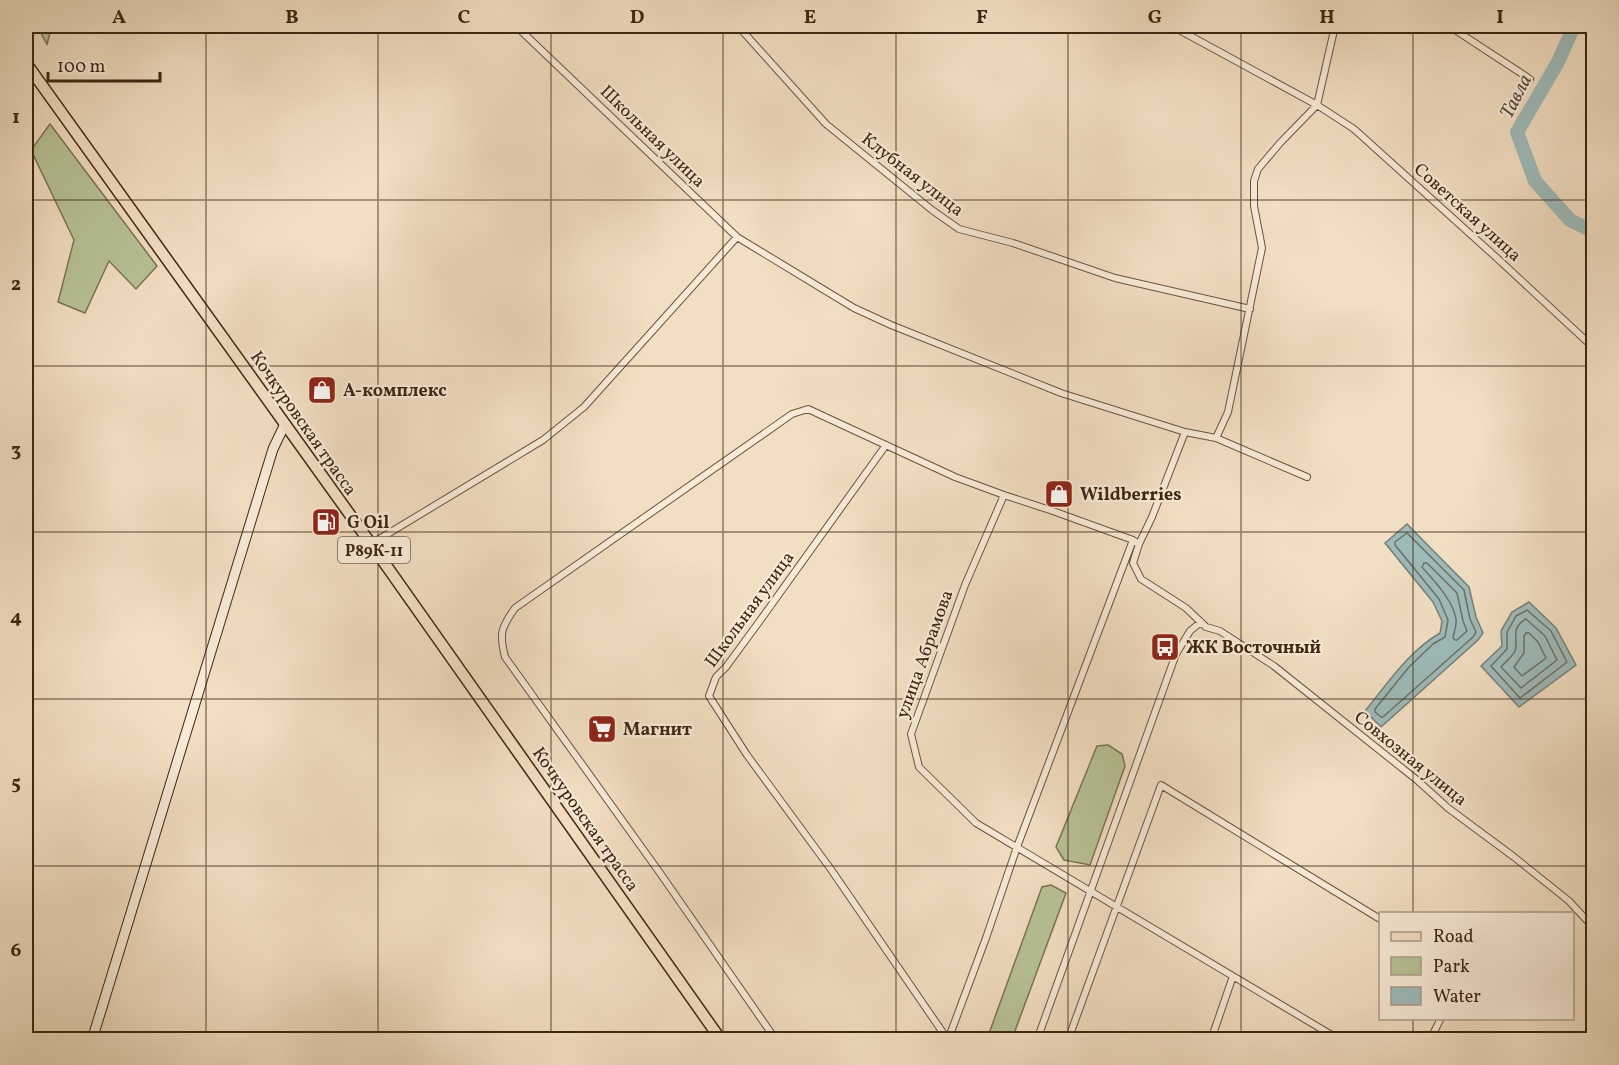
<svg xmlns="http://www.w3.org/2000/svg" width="1619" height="1065" font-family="Vollkorn,serif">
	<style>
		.green { fill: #b7c296; stroke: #7a7454; stroke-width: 1.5 }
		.water { fill: #9dbbba; stroke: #777f76; stroke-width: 1.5 }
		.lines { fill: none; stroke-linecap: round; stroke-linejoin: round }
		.shore { stroke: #6d7066; stroke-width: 1.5 }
		.river { stroke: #9dbbba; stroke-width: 14 }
		.street-casing { stroke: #6a543d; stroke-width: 8 }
		.secondary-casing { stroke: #3d2611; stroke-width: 11 }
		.primary-casing { stroke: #3d2611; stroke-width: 13 }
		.street { stroke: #f7ead7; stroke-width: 6 }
		.secondary { stroke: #f7ead7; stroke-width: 9 }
		.primary { stroke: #f2dec2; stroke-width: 10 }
		.grid { fill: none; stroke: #3d2611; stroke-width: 1.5; stroke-opacity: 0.55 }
		.labels { text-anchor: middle; stroke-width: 4.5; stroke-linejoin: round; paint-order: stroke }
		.shield { fill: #f7ead7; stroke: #75614c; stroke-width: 1.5 }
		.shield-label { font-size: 16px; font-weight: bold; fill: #3d2611 }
		.street-label { font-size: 18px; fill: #3d2611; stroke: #f7ead7 }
		.poi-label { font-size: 18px; font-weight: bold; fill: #3d2611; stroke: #f7ead7; text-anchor: start }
		.water-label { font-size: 20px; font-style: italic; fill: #554b3b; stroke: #f7ead7 }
		.neatline { fill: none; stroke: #3d2611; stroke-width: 2 }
		.grid-label { font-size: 20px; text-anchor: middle; font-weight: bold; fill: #3d2611 }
	</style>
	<rect width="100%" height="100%" fill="#f2dec2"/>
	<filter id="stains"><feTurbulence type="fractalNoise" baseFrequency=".00333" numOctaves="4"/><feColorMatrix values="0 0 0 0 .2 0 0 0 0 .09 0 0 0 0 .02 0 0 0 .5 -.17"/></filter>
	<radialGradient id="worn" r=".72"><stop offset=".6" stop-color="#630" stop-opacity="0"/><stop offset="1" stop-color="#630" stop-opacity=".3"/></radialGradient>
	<path class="green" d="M37,26H52L47,44Z
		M50,124L157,266L136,289L109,261L85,313L58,302L74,240L31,150Z
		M1108,745L1122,754L1125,766L1090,865L1064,860L1056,847L1097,746Z
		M1051,885L1066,893L1012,1039H987L1042,887Z"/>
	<path class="water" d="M1407,524L1469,587L1476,617L1483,633L1478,640L1381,727L1365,711C1388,683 1409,651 1440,633L1442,621L1433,602L1385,543Z
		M1529,602L1556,628L1576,665L1519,707L1481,666L1502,646L1501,631L1512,612Z"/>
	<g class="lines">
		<path class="shore" d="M1407,533L1464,590L1470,619L1476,632L1473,637L1383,717H1381L1375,712V709L1409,667L1433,644L1445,637L1448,620L1439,599L1395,545V542Z
			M1424,563H1427L1457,593L1463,621L1467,631L1457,640H1455L1453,638C1454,632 1457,625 1456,619C1453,600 1434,581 1422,567Z
			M1527,610L1551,631L1567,662L1520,698L1491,666L1507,649V632L1516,616Z
			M1526,619L1545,636L1557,660L1521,688L1501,667C1505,662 1512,657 1515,651C1519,640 1509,629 1526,619Z
			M1526,633H1529L1538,642L1546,658L1522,676L1514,667L1524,653V636Z"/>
		<path class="river" d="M1574,26L1558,62L1517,132L1535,181L1570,220L1594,232"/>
		<g class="street-casing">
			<path id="street" d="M516,26L737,237L854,308L891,325L1061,393L1185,432L1216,438L1307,477
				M738,26L826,124L932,210L959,229L1013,243L1115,278L1250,309
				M1172,26L1317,105L1354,129L1498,259L1594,348
				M1449,26L1530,79
				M1216,438L1228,412L1262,248L1254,206V181L1258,169L1280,143L1317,105L1335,26
				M886,445L759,622L726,667L716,677L709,696L747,755L830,868L948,1040
				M1004,495L965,585L911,734L919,767L976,823L1340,1040
				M371,544L543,440L584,407L737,237
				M1139,544L1152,517L1185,432
				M776,1040L660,873L505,657C499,633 501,628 515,608L792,414L808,409L955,477L1004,495L1050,510L1133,540L1139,544L1133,563L1141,579L1186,608L1206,627L1220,631L1274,666L1417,780L1448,808L1514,857L1569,901L1594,928
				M948,1040L986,938L1017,847L1133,540
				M1037,1040L1176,654L1190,631L1201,622
				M1068,1040L1161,785L1380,919
				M1211,1040L1233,976
				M1430,1040L1441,1018"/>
		</g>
		<g class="secondary-casing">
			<path id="secondary" d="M92,1040L273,449L285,424"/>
		</g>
		<g class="primary-casing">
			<path id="primary" d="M26,63L371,544L721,1040"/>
		</g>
		<use href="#street" class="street"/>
		<use href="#secondary" class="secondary"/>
		<use href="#primary" class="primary"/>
	</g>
	<path class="grid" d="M206,26V1040M378,26V1040M551,26V1040M723,26V1040M896,26V1040M1068,26V1040M1241,26V1040M1413,26V914M26,200H1594M26,366H1594M26,532H1594M26,699H1594M26,866H1594M1413,1018V1040"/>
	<defs>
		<g id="shop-square" transform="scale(1.5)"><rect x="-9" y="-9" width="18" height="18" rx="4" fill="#8f2418" stroke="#f7ead7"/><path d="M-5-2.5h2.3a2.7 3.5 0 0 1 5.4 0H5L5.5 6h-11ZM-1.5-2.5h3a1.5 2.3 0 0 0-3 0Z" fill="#fff"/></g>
		<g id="fuel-square" transform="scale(1.5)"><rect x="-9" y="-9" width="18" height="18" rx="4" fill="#8f2418" stroke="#f7ead7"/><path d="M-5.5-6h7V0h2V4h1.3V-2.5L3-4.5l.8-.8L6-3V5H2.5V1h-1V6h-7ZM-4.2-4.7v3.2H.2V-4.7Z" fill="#fff"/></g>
		<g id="bus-square" transform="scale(1.5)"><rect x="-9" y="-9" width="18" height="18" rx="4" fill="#8f2418" stroke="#f7ead7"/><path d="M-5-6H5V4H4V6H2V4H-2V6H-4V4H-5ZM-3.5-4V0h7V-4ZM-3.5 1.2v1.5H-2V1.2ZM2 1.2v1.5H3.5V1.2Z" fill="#fff"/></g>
		<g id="supermarket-square" transform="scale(1.5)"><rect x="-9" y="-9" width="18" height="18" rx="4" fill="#8f2418" stroke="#f7ead7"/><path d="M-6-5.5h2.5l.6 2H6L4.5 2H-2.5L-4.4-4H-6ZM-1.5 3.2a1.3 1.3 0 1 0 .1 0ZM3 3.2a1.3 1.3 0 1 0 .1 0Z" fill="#fff"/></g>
	</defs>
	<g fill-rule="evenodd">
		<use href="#shop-square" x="322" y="390"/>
		<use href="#shop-square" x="1059" y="494"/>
		<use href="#fuel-square" x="326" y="522"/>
		<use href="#bus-square" x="1165" y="647"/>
		<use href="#supermarket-square" x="602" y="729"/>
	</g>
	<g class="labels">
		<rect class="shield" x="338" y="537" width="72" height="26" rx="4.5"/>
		<g class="shield-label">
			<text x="374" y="556">Р89К-11</text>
		</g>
		<g class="street-label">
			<text transform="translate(653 136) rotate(44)" y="6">Школьная улица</text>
			<text transform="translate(913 174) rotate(38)" y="6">Клубная улица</text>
			<text transform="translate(1468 212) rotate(42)" y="6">Советская улица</text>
			<text transform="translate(304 423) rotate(55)" y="6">Кочкуровская трасса</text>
			<text transform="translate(749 609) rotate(-54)" y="6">Школьная улица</text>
			<text transform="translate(924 654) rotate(-70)" y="6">улица Абрамова</text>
			<text transform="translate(1411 758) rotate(39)" y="6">Совхозная улица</text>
			<text transform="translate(586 819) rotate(55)" y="6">Кочкуровская трасса</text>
		</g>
		<g class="poi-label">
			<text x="343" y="396">А-комплекс</text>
			<text x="1080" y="500">Wildberries</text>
			<text x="347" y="528">G Oil</text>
			<text x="1186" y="653">ЖК Восточный</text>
			<text x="623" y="735">Магнит</text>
		</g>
		<g class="water-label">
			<text transform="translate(1515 96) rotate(-63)" y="7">Тавла</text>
		</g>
	</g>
	<rect width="1619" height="1065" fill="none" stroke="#f2dec2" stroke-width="66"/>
	<rect x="1379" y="912" width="195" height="108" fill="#f7ead7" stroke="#ad9c88" stroke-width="1.5"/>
	<rect x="1391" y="932" width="30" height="9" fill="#f2dec2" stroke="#ad9c88" stroke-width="1.5"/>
	<text x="1433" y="942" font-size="18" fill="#3d2611">Road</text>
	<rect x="1391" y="957" width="30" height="18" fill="#b7c296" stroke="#ad9c88" stroke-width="1.5"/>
	<text x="1433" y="972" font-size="18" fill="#3d2611">Park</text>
	<rect x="1391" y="987" width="30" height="18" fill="#9dbbba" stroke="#ad9c88" stroke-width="1.5"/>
	<text x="1433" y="1002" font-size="18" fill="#3d2611">Water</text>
	<path d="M48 72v9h112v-9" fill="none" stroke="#3d2611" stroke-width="3"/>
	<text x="57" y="72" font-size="18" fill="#3d2611" stroke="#f7ead7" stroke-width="4.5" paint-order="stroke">100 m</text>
	<rect x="33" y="33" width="1553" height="999" class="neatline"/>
	<g class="grid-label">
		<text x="119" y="23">A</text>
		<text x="292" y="23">B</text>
		<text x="464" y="23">C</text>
		<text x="637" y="23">D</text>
		<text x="810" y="23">E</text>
		<text x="982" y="23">F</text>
		<text x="1155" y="23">G</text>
		<text x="1327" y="23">H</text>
		<text x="1500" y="23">I</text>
		<text x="16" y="123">1</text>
		<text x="16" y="290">2</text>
		<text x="16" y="456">3</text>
		<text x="16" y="623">4</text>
		<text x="16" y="789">5</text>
		<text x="16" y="956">6</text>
	</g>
	<rect width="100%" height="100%" filter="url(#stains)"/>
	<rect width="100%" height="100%" fill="url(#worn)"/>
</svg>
